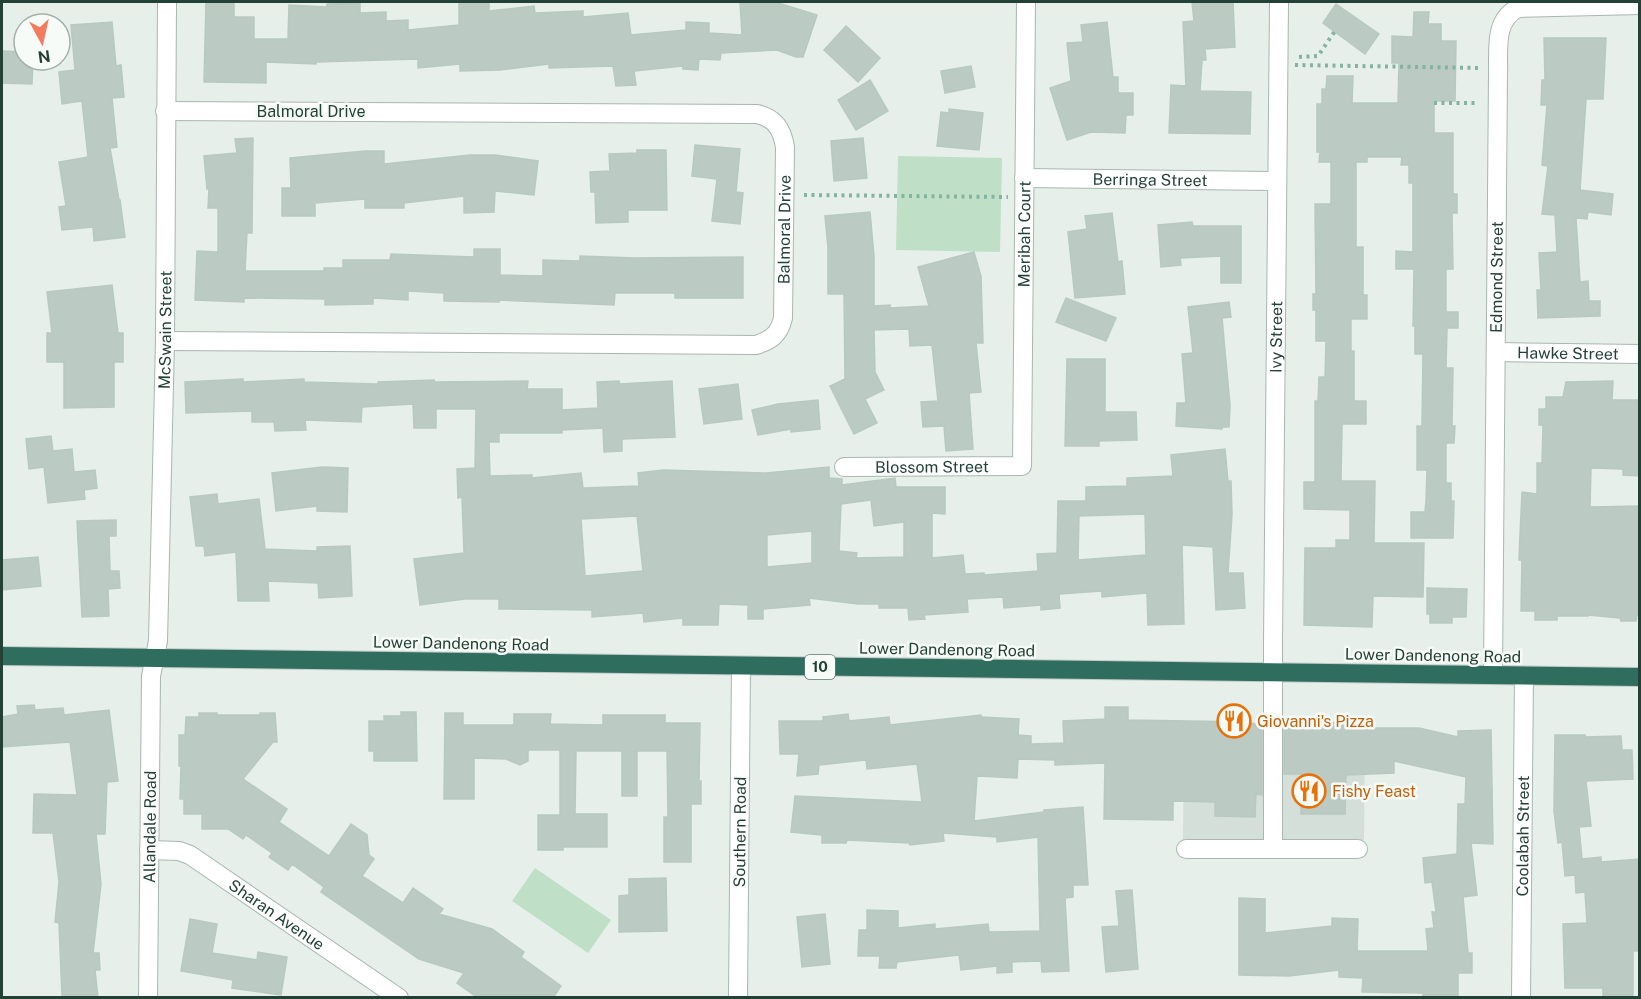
<svg xmlns="http://www.w3.org/2000/svg" width="1641" height="999" font-family="'Public Sans',sans-serif">
	<style>
		.built { fill: #d4dfd9 }
		.green { fill: #bfe0c6 }
		.building { fill: #bbcac3; stroke: #b8c9c1; stroke-width: 1.5; fill-rule: evenodd }
		.lines { fill: none; stroke-linecap: round; stroke-linejoin: round }
		.minor-casing { stroke: #a8b7b1; stroke-width: 20 }
		.highway-casing { stroke: #c2cac7; stroke-width: 20 }
		.path { stroke: #86b2a2; stroke-width: 4; stroke-dasharray: 3 4.5; stroke-linecap: butt }
		.minor { stroke: #fff; stroke-width: 18 }
		.highway { stroke: #2f6e5e; stroke-width: 18 }
		.labels { text-anchor: middle; stroke-width: 5; stroke-linejoin: round; paint-order: stroke }
		.shield { fill: #f7fbf8; stroke: #637972; stroke-width: 1.5 }
		.shield-label { font-size: 15px; font-weight: bold; fill: #244138 }
		.street-label { font-size: 16px; fill: #244138; stroke: #f7fbf8 }
		.food-label { font-size: 16px; fill: #c56008; stroke: #f7fbf8; text-anchor: start }
	</style>
	<rect width="100%" height="100%" fill="#e6efea"/>
	<path class="built" d="M1184,721L1365,724L1364,840H1183Z"/>
	<path class="green" d="M898,156L1002,158L1000,252L896,250Z
		M535,868L611,920L588,953L512,901Z"/>
	<path class="building" d="M206,2H234V17H254V39H288L289,5L327,7V4L360,3V13L386,12V21L408,20V30L459,25V2H489V11L534,6L535,13L583,11V17L628,13L631,35L686,30V22L709,23V33L742,35L740,2H775L817,15L803,57H796L777,50L721,53L720,60L699,59L698,70L683,69V66L634,71L636,85L616,86L613,66L549,68V64L500,70L460,71V64L418,68V59L316,62V64L266,62V83L204,82Z
		M1192,2H1233L1235,47L1205,49L1206,60H1202L1200,91L1251,92L1250,134L1169,133L1171,85L1186,86L1183,22L1194,21Z
		M1336,4L1379,34L1365,54L1323,23Z
		M1414,12H1429L1428,24H1441V41H1456L1455,101H1434V133H1453V194H1457V213H1452L1453,269H1446V312H1458V328H1447L1446,368H1453L1452,426H1455L1454,443H1446V483H1451V501H1454L1453,538H1411V512H1425L1426,501L1427,470H1417V426H1422L1423,354H1415V326H1413L1414,269H1396V251L1413,252V183H1409V165H1401L1402,157H1367V162H1356V247H1363V295H1367V319H1351V351H1354V401H1366V424H1342L1341,481H1375L1374,543H1424L1423,597L1373,596L1372,627L1304,625L1305,548H1336V540H1350V510L1304,509V482H1315V401H1318L1319,377H1325L1326,341H1316V310H1313V294H1316L1315,204H1331V162H1319L1320,152H1317V104H1322V89H1326L1327,76H1353L1352,103H1398L1399,63H1392V36L1413,37Z
		M112,22L116,66L121,65L124,97L112,98L117,147L110,148L119,200H120L125,237L94,241L93,227L62,230L59,207L66,206L59,162L88,157L82,101L62,104L59,72L75,70L71,25Z
		M1107,22L1113,77H1118V93H1133V115H1126L1125,133L1091,132L1067,140L1050,88L1071,81L1067,43L1083,42L1081,25Z
		M846,26L880,58L858,82L824,50Z
		M1544,38H1606L1603,99H1586L1580,190L1613,194L1611,215L1588,212L1587,219L1576,218L1580,282L1588,281L1589,301H1600V316L1538,318L1537,290H1541L1539,253L1557,252L1555,215L1542,214L1548,166L1542,165L1547,105H1541L1542,80H1545Z
		M2,51L24,52V60H33L32,84L2,83Z
		M971,66L975,87L945,93L941,71Z
		M870,80L888,111L856,130L838,100Z
		M949,109L983,113L979,150L937,146L941,112L949,113Z
		M253,138L252,233H247L245,271H324V268H343V260H390L391,254L474,257V249H500V275L543,276V260L580,261V256L636,258L743,257V298H675V293H615L614,305L499,300V302L444,301V293L408,291V300L373,298V304L325,305V299L244,298V302L195,300L197,251L218,252V208H208L209,189H207L204,156L237,153L235,139Z
		M863,138L867,178L834,181L831,141Z
		M695,145L740,149L736,192L743,193L740,224L712,221L717,179L692,176Z
		M637,150H666L667,210H628V222L596,223L595,192H591L590,172L610,171L609,154L637,153Z
		M365,151H384V164L470,155H495L538,161L534,195L495,191L494,212L464,213V196L404,203V208H365V199L315,203V216H282V188H291L290,158Z
		M870,212L874,256V306L890,305V308L929,306L918,267L974,252L981,276L983,343H976L981,392L969,393L973,449L946,451L944,426L923,427L921,402L938,401L932,345L910,346L909,329L874,330L875,372L884,390L865,399L877,423L854,434L830,386L845,379L844,294H828V248L825,216Z
		M1112,213L1118,262L1122,261L1125,294L1075,298L1068,232L1087,229L1085,216Z
		M1192,222L1193,226H1241V283H1221V256L1180,258L1181,265L1161,267L1158,225Z
		M112,285L118,333H123V362H114V407L64,408V362H47V333H52L47,292Z
		M1066,298L1116,318L1106,341L1056,322Z
		M1229,302L1231,317L1222,318L1230,405L1229,427H1222V429L1176,426L1177,403H1186L1182,354L1193,353L1188,307Z
		M1067,359H1105V412H1136L1137,440L1099,441V446H1065Z
		M243,379V382L304,379V382L378,384V382L434,380L435,382L528,381L527,389H562V410L598,408L597,382L619,381L620,384L672,381L675,437L622,439V451L604,452L603,428L562,430V433H499V442H489L490,476L532,475V478L581,473L583,488L639,486L638,473L663,470L766,473L829,467V478L842,479V485L895,478L896,487H945V514L932,513V558L963,555L965,574L984,573V575L1038,571L1037,554L1057,553L1058,501H1086V487L1127,486V478L1173,476L1171,455L1225,449L1228,481H1231L1232,514L1228,573H1243L1245,608L1216,610L1213,547L1182,545L1184,624L1148,625L1147,593L1102,597V591L1059,594L1060,608L1041,610V605L1004,608L1003,597L967,599L968,612L924,615L925,619L909,620L908,608H879V604H858L809,598L810,605L763,609V619H748V605L719,604L718,625H683V618L644,622L643,613L592,617V610L499,609V599H465L420,605L414,559L464,553L462,497L458,498L457,469L475,468L476,409H436V428H414L413,404L362,407L361,422L305,420L306,430L275,431L274,422H252V411L186,413L185,382ZM871,500L874,526L904,522V557L856,558L857,553L839,551L841,504ZM1145,514L1146,555L1078,560L1079,516ZM637,516L643,571L585,576L581,519ZM812,531V563L767,567V535Z
		M1613,381L1612,400H1640V476L1623,475V469L1591,468L1590,507L1640,506V615H1637L1636,621H1621L1620,618L1588,615V616H1557V620H1535V611H1521L1522,560H1519L1520,535L1522,492L1537,494V463H1542L1543,425H1539V409H1546V397H1563L1566,382Z
		M738,384L742,419L704,424L699,389Z
		M818,400L820,429L791,432V429L758,435L752,410L778,404Z
		M51,436L53,451L72,449L74,472L95,470L97,488L84,490L85,499L48,503L44,467L29,469L26,439Z
		M322,467L348,468L347,512L317,511V506L276,511L272,473Z
		M217,494L218,504L259,499L265,549L317,551V547L350,546L352,596L319,598L318,583L268,581L269,601H238L236,552L205,556L204,546H196L190,497Z
		M116,520V536H109L110,571H119L120,588L108,589L109,616L82,617L77,521Z
		M38,557L41,586L2,590V560Z
		M1427,588L1467,589L1466,617H1452V623H1430V614H1427Z
		M34,705L35,710L63,708L64,715L109,710L118,781L107,782L105,834H96L101,884L93,953H99L100,970H95L98,998L62,996L59,923L55,922L59,882L53,833H33L34,794L77,795L70,742L2,747V717L18,714L17,706Z
		M1105,707H1128V720L1248,722L1262,727V795L1256,794L1255,817L1215,816V802L1173,801V820L1104,819L1105,763L1055,765V760L1018,759L1017,778L977,776L974,821L1044,812V810L1083,807L1088,885H1073V897L1065,898L1069,971L1042,972L1041,961L1012,962V972L997,973V966L961,970L959,955L897,962L896,968H879L880,956H858L859,930H867V910L898,911V928L935,924V929L988,924L989,932L1040,931L1038,837L997,842V837L943,833L944,841L910,845L909,843L847,840L846,843H822V835L791,832L795,796L922,802L917,764L867,769L866,760L819,765L818,774L797,776L799,754H780L779,721H823V717L848,714L849,721L889,717L890,725L981,715V717L1019,719L1018,735L1031,736V744L1064,743L1063,721L1105,719Z
		M401,712H416L417,761H374V751H369V721H384V716H401Z
		M199,713H217V715H260V713H275L277,742H273L243,779L287,809L279,822L329,856L351,824L367,835L369,855L374,859L362,876L403,903L413,888L443,909L439,914L492,929L524,952L521,957L561,986L553,998H478L457,983L464,973L419,959L321,892L324,887L292,864L288,870L269,857L272,853L246,835L243,839L228,829H202V814H184V799H180L181,766H179V735H185L186,717H199Z
		M445,713H463V725H514V714H551L550,724L603,725V715H665V723H700L699,781H701V804H691V862H664V817H668L667,751H637V796H622V751H576L575,814H607V847H563V850H538V815H560V750H528V761L520,765L506,759L474,758V799H444Z
		M1301,722L1365,723V728H1419L1458,737V731L1491,730L1493,844L1471,843L1477,895L1463,897L1468,953H1472V973H1458V997H1423V993L1362,992L1363,978L1339,977V970L1289,976L1239,975V898L1265,899V933L1332,926V918L1358,919L1357,951H1428L1426,929L1434,928L1432,912H1436L1432,882L1425,883L1423,858L1457,854L1458,804H1465L1466,777L1394,761V773L1346,775L1345,814H1301L1302,774H1284V729Z
		M1555,735H1585V737L1621,736L1622,750H1632L1633,779L1586,781L1591,826L1579,827L1582,859L1601,857V862L1640,859V951H1633V998H1603V988H1565L1563,924L1587,923L1585,892L1576,893L1575,875L1565,876L1562,842L1558,843L1554,811Z
		M666,878L667,931L619,932V896L629,895V879Z
		M1132,890L1138,969L1106,972L1102,927L1119,926L1116,891Z
		M825,914L830,964L802,967L797,917Z
		M190,919L217,924L212,953L257,960L258,952L287,957L281,995L232,988L233,980L181,971Z"/>
	<g class="lines">
		<g class="minor-casing">
			<g id="minor">
				<path id="s1" d="M1024,178L1277,181"/>
				<path id="s2" d="M165,341L756,345C771,340 779,335 783,318L785,147C782,129 775,118 757,114L165,111"/>
				<path id="s3" d="M1496,352L1640,354"/>
				<path id="s4" d="M844,467L1022,466L1026,2"/>
				<path id="s5" d="M1493,675L1498,75C1499,50 1493,21 1518,8L1640,5"/>
				<path d="M1186,849H1358"/>
				<path id="s6" d="M1273,849V644L1279,2"/>
				<path id="s7" d="M149,850L179,851L190,855L399,998"/>
				<path id="s8" d="M148,998L151,676L158,641L165,341L167,2"/>
				<path id="s9" d="M738,998L741,666"/>
				<path id="s10" d="M1521,998L1524,676"/>
			</g>
		</g>
		<g class="highway-casing">
			<path id="highway" d="M2,656L1640,677"/>
		</g>
		<path class="path" d="M1299,57L1318,56L1335,31
			M1295,65L1482,68
			M1434,103H1478
			M804,195L1008,197"/>
		<use href="#minor" class="minor"/>
		<use href="#highway" class="highway"/>
	</g>
	<defs>
		<g id="restaurant-ring" transform="scale(1.725)"><circle r="9.5" fill="#f7fbf8" stroke="#e8710a" stroke-width="1.5"/><path d="M-5-6h1v4h1v-4h1v4h1v-4h1v5L-1.5 .5V6h-2V.5L-5-1ZM5-6V6H3V1.5H1.5Q1.5-4 5-6Z" fill="#e8710a"/></g>
	</defs>
	<g fill-rule="evenodd">
		<use href="#restaurant-ring" x="1234" y="721"/>
		<use href="#restaurant-ring" x="1309" y="791"/>
	</g>
	<g class="labels">
		<rect class="shield" x="805" y="655" width="30" height="24" rx="4.5"/>
		<g class="shield-label">
			<text x="820" y="672">10</text>
		</g>
		<g class="street-label">
			<text x="311" y="117">Balmoral Drive</text>
			<text dy="6" stroke="none"><textPath href="#s1" startOffset="126">Berringa Street</textPath></text>
			<text dy="6" stroke="none"><textPath href="#s2" startOffset="720">Balmoral Drive</textPath></text>
			<text dy="6" stroke="none"><textPath href="#s4" startOffset="410">Meribah Court</textPath></text>
			<text dy="6" stroke="none"><textPath href="#s5" startOffset="398">Edmond Street</textPath></text>
			<text dy="6" stroke="none"><textPath href="#s8" startOffset="669">McSwain Street</textPath></text>
			<text dy="6" stroke="none"><textPath href="#s6" startOffset="512">Ivy Street</textPath></text>
			<text dy="6" stroke="none"><textPath href="#s3" startOffset="72">Hawke Street</textPath></text>
			<text dy="6" stroke="none"><textPath href="#s4" startOffset="88">Blossom Street</textPath></text>
			<text transform="translate(461 643) rotate(1)" y="6">Lower Dandenong Road</text>
			<text transform="translate(947 649) rotate(1)" y="6">Lower Dandenong Road</text>
			<text transform="translate(1433 655) rotate(1)" y="6">Lower Dandenong Road</text>
			<text dy="6" stroke="none"><textPath href="#s8" startOffset="171">Allandale Road</textPath></text>
			<text dy="6" stroke="none"><textPath href="#s9" startOffset="166">Southern Road</textPath></text>
			<text dy="6" stroke="none"><textPath href="#s10" startOffset="162">Coolabah Street</textPath></text>
			<text dy="6" stroke="none"><textPath href="#s7" startOffset="147">Sharan Avenue</textPath></text>
		</g>
		<g class="food-label">
			<text x="1257" y="727">Giovanni's Pizza</text>
			<text x="1332" y="797">Fishy Feast</text>
		</g>
	</g>
	<rect width="1641" height="999" fill="none" stroke="#244138" stroke-width="6"/>
	<g transform="translate(42 42) rotate(172)"><circle r="28" fill="#f7fbf8" stroke="#a3b1ab" stroke-width="1.5"/>
	<path d="M0-4.5L10 22L0 15L-10 22Z" fill="#f37c5f"/>
	<text y="-9" font-size="16" font-weight="bold" text-anchor="middle" fill="#244138">N</text>
	</g>
</svg>
